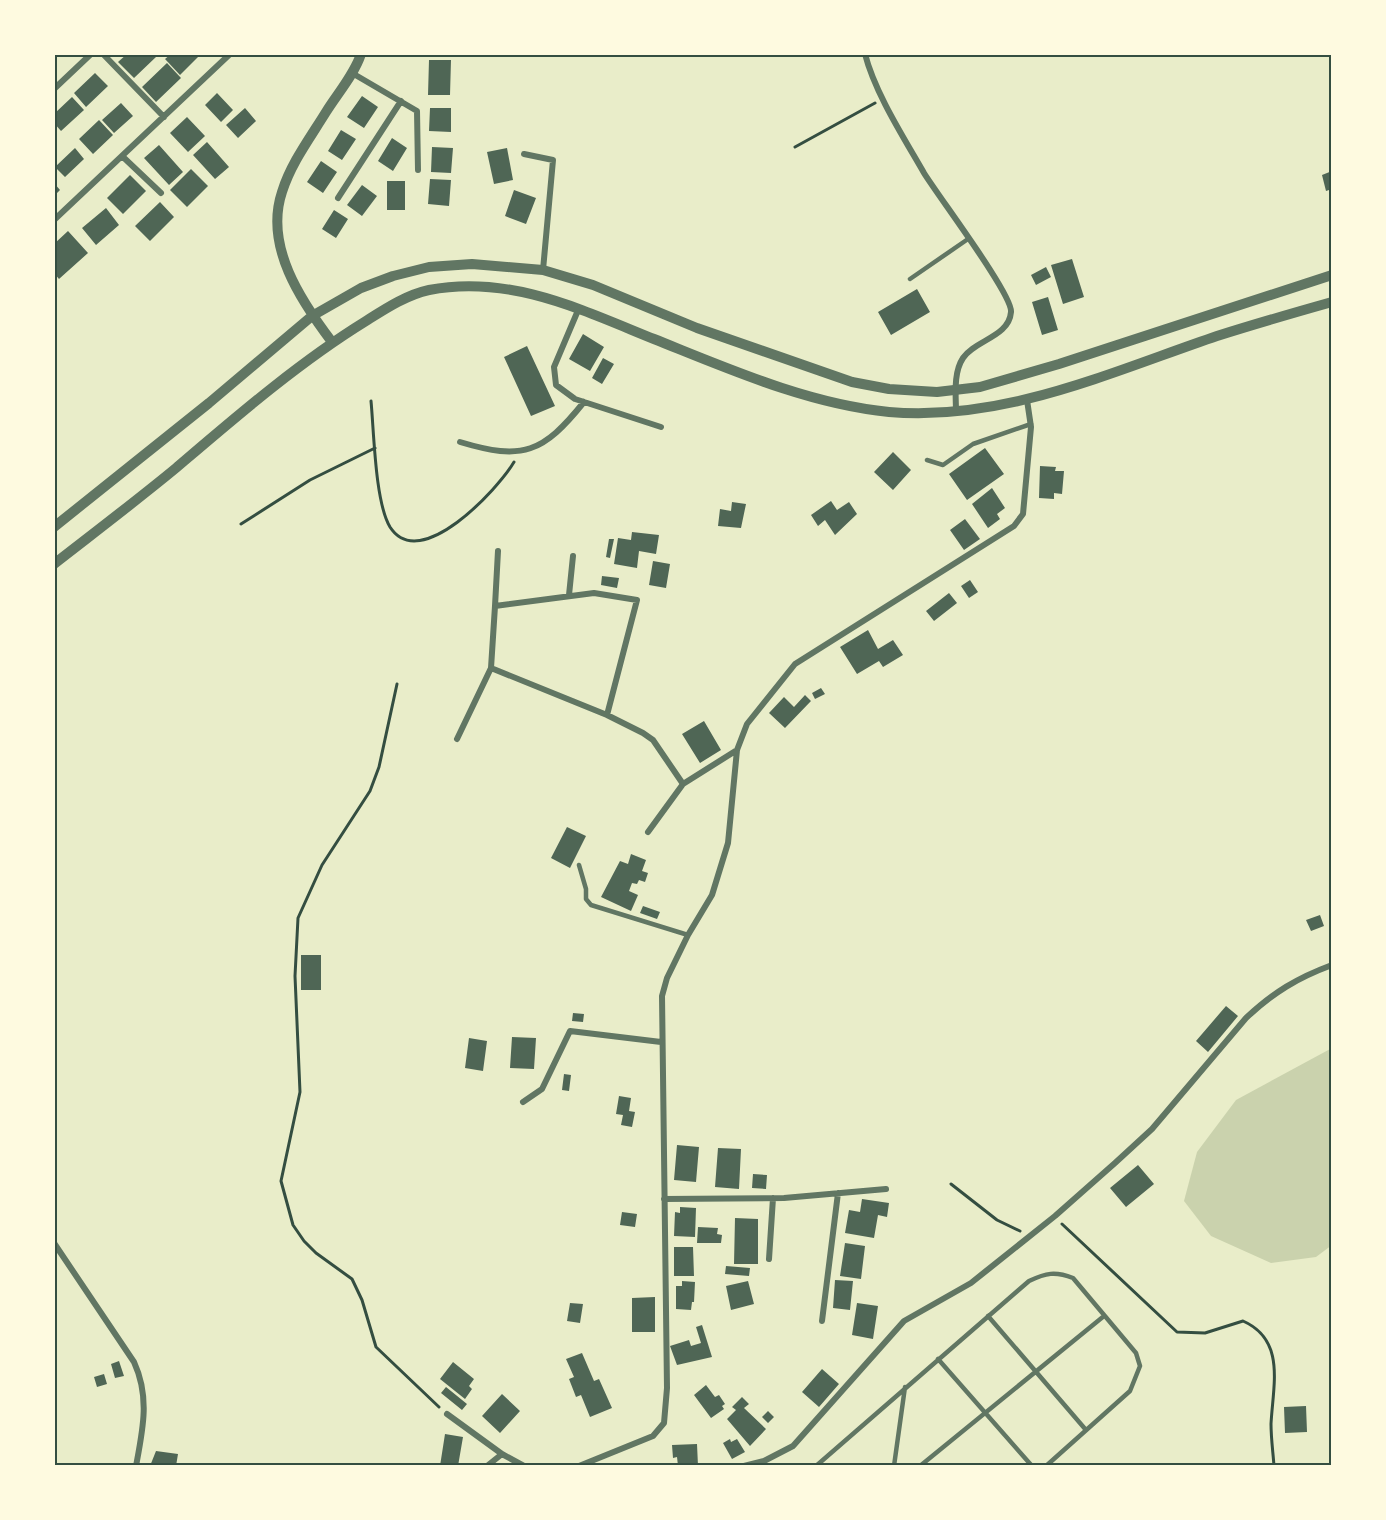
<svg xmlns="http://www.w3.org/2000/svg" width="1386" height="1520" font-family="'Work Sans',sans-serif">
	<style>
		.green { fill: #cad2ad }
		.building { fill: #4f6655 }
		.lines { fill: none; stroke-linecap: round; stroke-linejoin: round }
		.path { stroke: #344e41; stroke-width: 3 }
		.service { stroke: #617663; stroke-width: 4.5 }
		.minor { stroke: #617663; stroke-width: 6 }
		.tertiary { stroke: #617663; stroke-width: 10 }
		.neatline { fill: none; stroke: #344e41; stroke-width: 2 }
	</style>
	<rect width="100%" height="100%" fill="#e9edc9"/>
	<path class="green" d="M1332,1048V1245L1316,1257L1271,1263L1211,1236L1184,1201L1197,1152L1236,1100Z"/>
	<path class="building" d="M127,54H153L156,57L134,78L118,62Z
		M171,54H195L198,57L180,75L165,59Z
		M429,60H451L450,95H428Z
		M167,63L181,78L156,102L142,87Z
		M95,73L108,86L86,107L74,93Z
		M217,93L233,110L221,122L205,105Z
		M362,96L378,107L364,128L347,117Z
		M72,97L84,110L61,131L54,123V114Z
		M121,103L133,116L114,133L102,120Z
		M245,108L256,121L238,138L226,125Z
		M430,108H451V132L429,131Z
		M187,117L205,136L188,152L170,133Z
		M99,120L113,135L93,154L79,139Z
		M341,130L356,139L342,160L328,151Z
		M392,138L407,148L393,171L378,161Z
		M207,142L229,167L215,179L193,155Z
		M159,145L183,172L169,185L144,158Z
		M432,147L453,148L451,173L431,172Z
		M75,148L84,159L65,177L55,167Z
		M507,148L513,180L494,184L487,152Z
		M321,161L337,172L323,193L307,182Z
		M191,169L208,186L187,207L170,190Z
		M1332,171V189L1326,191L1322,175Z
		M130,175L146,191L123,214L107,198Z
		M430,179L451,180L449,206L428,204Z
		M387,181H405V210H387Z
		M54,183L60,190L54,196Z
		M362,185L377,196L362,216L347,205Z
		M514,190L536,198L526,224L505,216Z
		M160,202L174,217L150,241L135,226Z
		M106,208L119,225L96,245L82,228Z
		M334,210L348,219L336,238L322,229Z
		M68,231L88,253L59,279L54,273V244Z
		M1072,259L1084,297L1063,304L1051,265Z
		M1046,267L1051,277L1036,285L1031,275Z
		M917,289L930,312L891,335L878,312Z
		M1048,297L1058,330L1042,335L1032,302Z
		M583,334L604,347L590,371L569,359Z
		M527,346L555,406L531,416L504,357Z
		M603,358L614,364L602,384L592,378Z
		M985,448L1004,474L967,500L949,474Z
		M893,452L911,470L893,490L874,472Z
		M1040,466L1056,467L1055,471H1064L1062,494L1054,493V499L1039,498Z
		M992,488L1005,508L997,514L1000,519L988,528L972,504Z
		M831,501L837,510L849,502L857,514L835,535L825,520L818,526L811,515Z
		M732,502L746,504L741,528L718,526L720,509L731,511Z
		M965,519L980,539L964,550L950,530Z
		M632,532L659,535L656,554L639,551L637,568L614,564L618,538L631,540Z
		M609,539H614L610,558L606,557Z
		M653,561L670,564L666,588L649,585Z
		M602,576L619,578L617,588L601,585Z
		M970,580L978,592L969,598L961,586Z
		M949,593L957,603L934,621L926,611Z
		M868,630L878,649L893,640L903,655L883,667L879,661L857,674L840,647Z
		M821,688L825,694L815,699L812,693Z
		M805,695L811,701L785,728L769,713L784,697L794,707Z
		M704,721L721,750L700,763L682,734Z
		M567,827L586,836L570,868L551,858Z
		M631,854L646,860L642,871L648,873L645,882L639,880L637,884L632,883L629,891L638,895L631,911L601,897L620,861L628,864Z
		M643,906L660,912L657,919L640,913Z
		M1320,915L1324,926L1311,931L1306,920Z
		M301,955H321V990H301Z
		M1226,1006L1238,1016L1208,1052L1196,1041Z
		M573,1013L584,1014L583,1022L572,1021Z
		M512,1037L536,1038L534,1069L510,1068Z
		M469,1038L487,1041L483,1071L465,1068Z
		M564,1074L571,1075L569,1091L562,1090Z
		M619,1096L631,1098L629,1111L635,1112L632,1127L621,1125L623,1115L616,1114Z
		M677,1145L699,1147L696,1182L674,1180Z
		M718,1148L741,1149L739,1189L715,1187Z
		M1138,1165L1154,1184L1126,1207L1110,1188Z
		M753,1174L767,1175L766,1189L752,1188Z
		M862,1199L889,1203L887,1217L878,1215L874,1238L845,1233L849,1210L860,1212Z
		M680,1207L696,1208L695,1237L674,1236L675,1212L680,1213Z
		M622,1212L637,1214L635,1227L620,1225Z
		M735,1218L758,1219V1264H734Z
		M698,1227L718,1228L717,1234L722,1235L721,1243H697Z
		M845,1243L865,1246L861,1279L840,1276Z
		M674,1247H693L694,1276H674Z
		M726,1266L750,1268L749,1276L725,1274Z
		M835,1280L853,1281L850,1310L833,1308Z
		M682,1281L695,1282L694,1302H692L691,1310L676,1309V1286H682Z
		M748,1281L754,1304L731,1310L726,1286Z
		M655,1297V1332H632V1298Z
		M570,1303L583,1304L580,1323L567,1321Z
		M857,1303L878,1306L873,1339L852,1335Z
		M702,1325L712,1357L677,1365L670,1346L689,1340L691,1346L701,1343L696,1327Z
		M582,1353L594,1381L599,1379L612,1408L590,1417L581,1395L576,1397L569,1379L574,1377L566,1359Z
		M119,1361L124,1376L115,1378L111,1364Z
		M453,1362L474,1379L469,1386L472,1389L465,1399L440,1379Z
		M822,1369L839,1384L819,1407L802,1392Z
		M104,1374L107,1384L97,1387L94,1377Z
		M706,1385L715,1397L719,1395L725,1404L722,1406L724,1409L711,1418L694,1395Z
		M446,1387L467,1404L462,1410L441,1393Z
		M502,1394L520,1411L500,1433L482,1416Z
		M742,1397L749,1404L744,1408L766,1429L750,1446L727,1419L736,1410L732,1407Z
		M1306,1406L1307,1432L1285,1433L1284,1407Z
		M768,1411L774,1417L768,1423L762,1417Z
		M445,1434L463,1437L458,1466H440Z
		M730,1439L731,1442L737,1439L745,1452L732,1459L723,1443Z
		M697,1444L698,1466H678L677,1457L673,1458L672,1445Z
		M156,1451L178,1454L176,1466H150Z"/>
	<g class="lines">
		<path class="path" d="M795,147L875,103
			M371,401C374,432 375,502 390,527C420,574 498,489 514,462
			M241,524L310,480L375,448
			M397,684L379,767L370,791L322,865L298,918L295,976L300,1092L281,1181L293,1225L304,1241L316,1253L352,1279L362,1300L376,1347L439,1407
			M951,1184L997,1220L1020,1231
			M1062,1224L1177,1332L1205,1333L1243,1321C1286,1340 1273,1385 1271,1424C1271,1438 1273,1452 1274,1466"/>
		<path class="service" d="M910,279L968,239
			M927,460L943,465L973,444L1031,424
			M579,865L586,889V899L591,905L688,935
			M988,1316L1086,1430
			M938,1359L1032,1466
			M816,1466L1029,1281C1046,1273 1055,1271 1073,1278L1136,1353L1140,1366L1130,1391L1046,1466
			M894,1466L905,1387
			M920,1466L1104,1316"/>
		<path class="minor" d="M103,54L164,117
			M865,54C875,93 904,138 924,173C938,196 1013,295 1011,312C1009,337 975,340 963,358C953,373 956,396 956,412
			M352,73L417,111L418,170
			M54,89L91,54
			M524,154L553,160L543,270
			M122,156L161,193
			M338,198L401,101
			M54,220L230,54
			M579,308L554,367L556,385L575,399L661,427
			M460,442C523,461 543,453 584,402
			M569,595L573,556
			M495,606L498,551
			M607,715L637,600L594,593L495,606L491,668L607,715L643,733L653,740L683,784L737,750
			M457,739L491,668
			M648,832L683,784
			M523,1102L542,1089L570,1031L661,1042
			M664,1199L784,1198L886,1189
			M54,1243L134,1362C150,1397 143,1429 136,1466
			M769,1259L773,1198
			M822,1321L838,1193
			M447,1414L502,1454
			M487,1466L502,1454L524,1466
			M579,1466L653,1436L664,1423L667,1388L662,996L667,978L688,935L712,895L728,843L737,750L747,724L795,664L1014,526L1023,514L1031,427L1027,400
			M744,1466L764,1461L793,1446L904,1321L971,1283L1055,1216L1115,1163L1152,1129L1246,1018C1274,992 1297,978 1332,965"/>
		<path class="tertiary" d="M332,342C301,301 264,246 282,192C291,163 310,138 326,112C337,94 354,75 361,54
			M54,527L209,403L312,316L361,288L393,276L429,267L472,264L543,270L593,285L697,328L852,382L889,389L937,392L980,387L1059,364L1332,275
			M54,564C95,532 136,501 176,468C237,416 298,363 366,321C385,309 406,295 429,290C509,274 582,310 654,339C729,369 808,404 889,412C1003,422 1111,372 1217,336C1255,324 1293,313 1332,302"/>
	</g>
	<rect width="1386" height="1520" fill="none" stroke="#fefae0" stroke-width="111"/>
	<rect x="56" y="56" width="1274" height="1408" class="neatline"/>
</svg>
